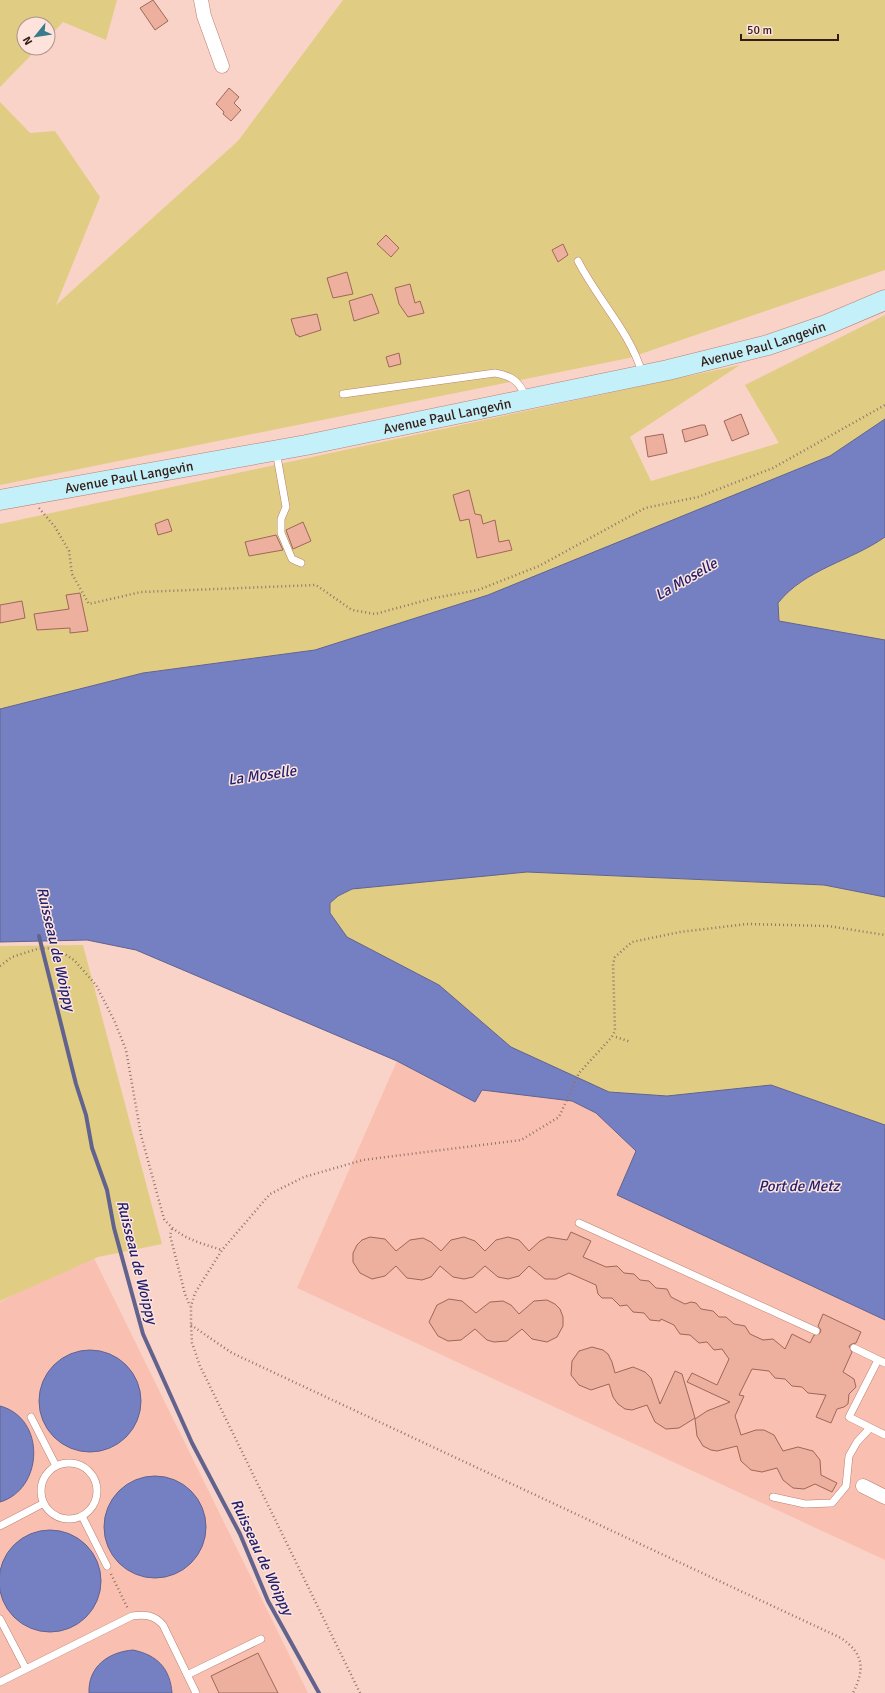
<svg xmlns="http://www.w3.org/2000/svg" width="885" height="1693" font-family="Signika,sans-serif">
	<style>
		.built { fill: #f9c0b1 }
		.green { fill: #e0cd83 }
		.water { fill: #7580c3; stroke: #62628f }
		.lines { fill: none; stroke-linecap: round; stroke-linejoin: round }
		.stream { stroke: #62628f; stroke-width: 4 }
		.building { fill: #edaf9e; stroke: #9f6758 }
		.lane-casing { stroke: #ba8171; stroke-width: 8 }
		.street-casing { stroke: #ba8171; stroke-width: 15 }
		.secondary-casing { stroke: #ba8171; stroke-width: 21 }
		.path { stroke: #92736b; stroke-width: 2.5; stroke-dasharray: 1 3; stroke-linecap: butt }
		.lane { stroke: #fff; stroke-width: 7 }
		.street { stroke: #fff; stroke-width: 14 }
		.secondary { stroke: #c3f0f9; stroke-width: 20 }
		.labels { text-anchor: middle; stroke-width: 3; stroke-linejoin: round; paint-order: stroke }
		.street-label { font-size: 14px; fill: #341d17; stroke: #fde3dc }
		.water-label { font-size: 15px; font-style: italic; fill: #21206f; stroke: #fde3dc }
	</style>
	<rect width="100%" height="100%" fill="#f9d3c8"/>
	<path class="built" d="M439,985L885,1123V1560L297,1288L397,1061Z
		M92,1254L308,1693H0V1302Z"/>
	<path class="green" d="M0,0H117L106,40L63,22L48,38V24H24V48H38L0,87Z
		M343,0H885V270L629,358L0,485V102L30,133L55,131L100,197L56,305L238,141Z
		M885,315V419L830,456L488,595L315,650L143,673L0,709V524L740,365L630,437L651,481L779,443L745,385Z
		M885,537V640L779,621L778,603C806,570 850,561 885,537Z
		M527,872L824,885L885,897V1125L771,1085L667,1096L609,1092L511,1047L439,985L347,937L330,913V903L338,896L352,889Z
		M83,945L162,1244L98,1257L0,1301V946Z"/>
	<path class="water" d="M885,419V537C851,561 805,569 778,603L779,621L885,640V897L824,885L527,872L352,889L338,896L330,903V913L347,937L439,985L511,1047L609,1092L667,1096L771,1085L885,1125V1320L617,1195L636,1151L596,1113L572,1101L482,1090L475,1102L397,1061L136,950L87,940L0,942V709L143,673L315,650L488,595L830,456Z
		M39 1401a51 51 0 1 1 102 0a51 51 0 1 1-102 0Z
		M0,1406C46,1418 44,1489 0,1502Z
		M104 1527a51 51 0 1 1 102 0a51 51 0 1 1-102 0Z
		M-1 1581a51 51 0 1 1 102 0a51 51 0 1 1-102 0Z
		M133,1650C157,1655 170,1668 172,1693H89C88,1666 109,1652 133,1650Z"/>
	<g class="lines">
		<path class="stream" d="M39,936L76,1084L86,1115L92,1148L107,1190L114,1228L143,1334L192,1443L240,1534L268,1601L319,1693"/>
	</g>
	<path class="building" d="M153,0L168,21L155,30L140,8Z
		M229,88L239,97L234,103L241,110L231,121L223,114L224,112L216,104Z
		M386,235L399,248L391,257L377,244Z
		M563,244L568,255L558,262L552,250Z
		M347,272L353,294L333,298L327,278Z
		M410,284L415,303L420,301L424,313L408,317L399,304L395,288Z
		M372,294L379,313L354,321L349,301Z
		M317,314L321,330L299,337L298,335H296L291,319Z
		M399,353L401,364L389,367L386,357Z
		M741,414L749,434L732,441L724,421Z
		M701,425H705L708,435L685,442L682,430Z
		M663,434L667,453L648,457L645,437Z
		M469,490L475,514L481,515L483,524L495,520L499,542L509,540L512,550L477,558L469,519L460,521L453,495Z
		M168,519L172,531L158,535L155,524Z
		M303,522L311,541L293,549L286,530Z
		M276,535L283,550L249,556L245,542Z
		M80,593L88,631L70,633V628L37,630L34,614L69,609L66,595Z
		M22,601L25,618L0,623V605Z
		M571,1232L591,1241L583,1257L606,1267L617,1266L624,1273L634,1274L640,1280L649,1281L656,1288L667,1289L671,1297L685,1304L691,1302L696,1303L701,1309L713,1311L719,1317H726L734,1324L745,1326L750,1334L763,1340L773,1339L785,1349L792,1334L810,1343L814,1335L820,1333L821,1330L818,1326L823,1314L861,1332L856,1343L852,1344L849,1346L852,1352L843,1372L854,1379L856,1387L849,1394L848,1404L844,1407L837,1409L831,1423L816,1417L826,1395L808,1393L802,1387L792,1386L785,1379L775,1378L769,1371L752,1369L739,1395L744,1396L735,1416L741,1435L756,1430H764L774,1435L783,1451L798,1447L813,1451L820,1460L821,1475L837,1483L832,1492L815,1484L804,1489L793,1488L783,1480L777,1468L762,1472L751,1470L741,1461L737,1446L717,1451L711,1450L703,1446L697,1436L695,1419L707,1411L730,1402L687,1382L692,1373L717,1385L729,1359L722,1349L714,1350L707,1342L699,1343L690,1335L680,1334L674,1325L661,1319L660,1321L650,1320L644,1313L633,1312L627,1305L620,1306L612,1298H602L598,1294L596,1285L569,1273L556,1279H545L529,1266L519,1276L508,1279L498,1277L485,1266L473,1277L464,1279L453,1277L440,1266L431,1277L422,1280L407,1278L396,1266L385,1276L372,1279L360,1273L353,1262V1253L357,1245L362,1240L370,1237L385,1239L396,1251L410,1240L423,1238L431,1242L441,1251L451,1240L464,1237L475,1241L485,1251L496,1240L508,1237L519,1240L529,1251L540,1241L548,1237L567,1240Z
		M449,1299L462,1301L476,1313L490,1302L503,1301L511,1305L519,1314L534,1301L547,1300L555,1304L560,1309L563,1317V1326L557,1337L547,1342L532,1339L522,1329L507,1341L494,1342L487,1340L475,1329L461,1340L448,1341L438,1336L429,1322L437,1305Z
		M592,1347L603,1350L608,1354L612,1362L615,1373L633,1367L645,1372L651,1378L660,1404L675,1371L682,1374L695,1418L679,1428L666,1429L655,1422L647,1405L632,1410L625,1409L618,1404L613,1397L609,1384L591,1390L579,1385L571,1375L572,1361L579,1351Z
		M258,1653L278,1693H219L211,1676Z"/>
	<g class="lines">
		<g class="lane-casing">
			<path id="lane" d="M578,261C598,300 630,332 642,373
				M343,394L495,373C512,376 519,381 526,397
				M276,451L286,507L281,519V533L292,559L301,563
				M579,1223L816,1331
				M854,1348L885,1363
				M878,1360L849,1417L885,1435
				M31,1417L56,1466
				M41 1491a28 28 0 1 1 56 0a28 28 0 1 1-56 0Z
				M773,1497L805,1504L832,1503L846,1486L849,1456L857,1442L870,1428
				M82,1516L107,1566
				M0,1526L44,1503
				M0,1619L26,1669
				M187,1675L261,1639
				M0,1682L132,1616C145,1614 154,1615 163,1625L196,1693"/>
		</g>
		<g class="street-casing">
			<path id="street" d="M201,0L204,16L222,66
				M863,1486L885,1497"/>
		</g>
		<g class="secondary-casing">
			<g id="secondary">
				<path id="s1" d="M0,500L306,445L668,370L768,345L826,325L885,300"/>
			</g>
		</g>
		<path class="path" d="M39,508L55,527L69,551L72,574L89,604L141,592L316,585L352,610L375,614L434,598L478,590L539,566L645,508L698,497L773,468L885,405
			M0,966L12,957L37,949L55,948L74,960L96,985L114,1020L126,1050L141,1135L164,1219C179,1238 200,1243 222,1250
			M616,1037L631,1042
			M172,1229L170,1235L185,1294L190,1306
			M191,1325L232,1353L841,1638C864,1654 865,1669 853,1693
			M111,1574L128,1609
			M360,1693L200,1366L192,1343L191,1324V1306L195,1293L222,1250L270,1194L304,1177L363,1160L521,1140L559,1117L579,1073L611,1038L615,1031L613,964L615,957L632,942L680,932L747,924L828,926L885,935"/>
		<use href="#lane" class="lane"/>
		<use href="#street" class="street"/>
		<use href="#secondary" class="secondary"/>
	</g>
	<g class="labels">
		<g class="street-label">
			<text dy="5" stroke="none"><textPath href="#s1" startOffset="779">Avenue Paul Langevin</textPath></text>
			<text dy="5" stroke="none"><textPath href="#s1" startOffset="455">Avenue Paul Langevin</textPath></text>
			<text dy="5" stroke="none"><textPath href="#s1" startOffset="131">Avenue Paul Langevin</textPath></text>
		</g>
		<g class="water-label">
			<text transform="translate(686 579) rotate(-30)" y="5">La Moselle</text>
			<text transform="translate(262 775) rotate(-8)" y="5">La Moselle</text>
			<text transform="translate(56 949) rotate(77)" y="5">Ruisseau de Woippy</text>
			<text x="799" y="1191">Port de Metz</text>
			<text transform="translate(137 1262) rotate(76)" y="5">Ruisseau de Woippy</text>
			<text transform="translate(262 1557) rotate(65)" y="5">Ruisseau de Woippy</text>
		</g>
	</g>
	<g transform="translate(36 36) rotate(240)"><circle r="19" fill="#fde3dc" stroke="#ad948d"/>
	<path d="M0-3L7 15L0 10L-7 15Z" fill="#387b8b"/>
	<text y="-6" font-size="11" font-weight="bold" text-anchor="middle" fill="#341d17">N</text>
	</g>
	<path d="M741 34v6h97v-6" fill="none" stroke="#341d17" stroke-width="2"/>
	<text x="747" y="34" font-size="12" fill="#341d17" stroke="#fde3dc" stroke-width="3" paint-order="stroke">50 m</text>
</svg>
